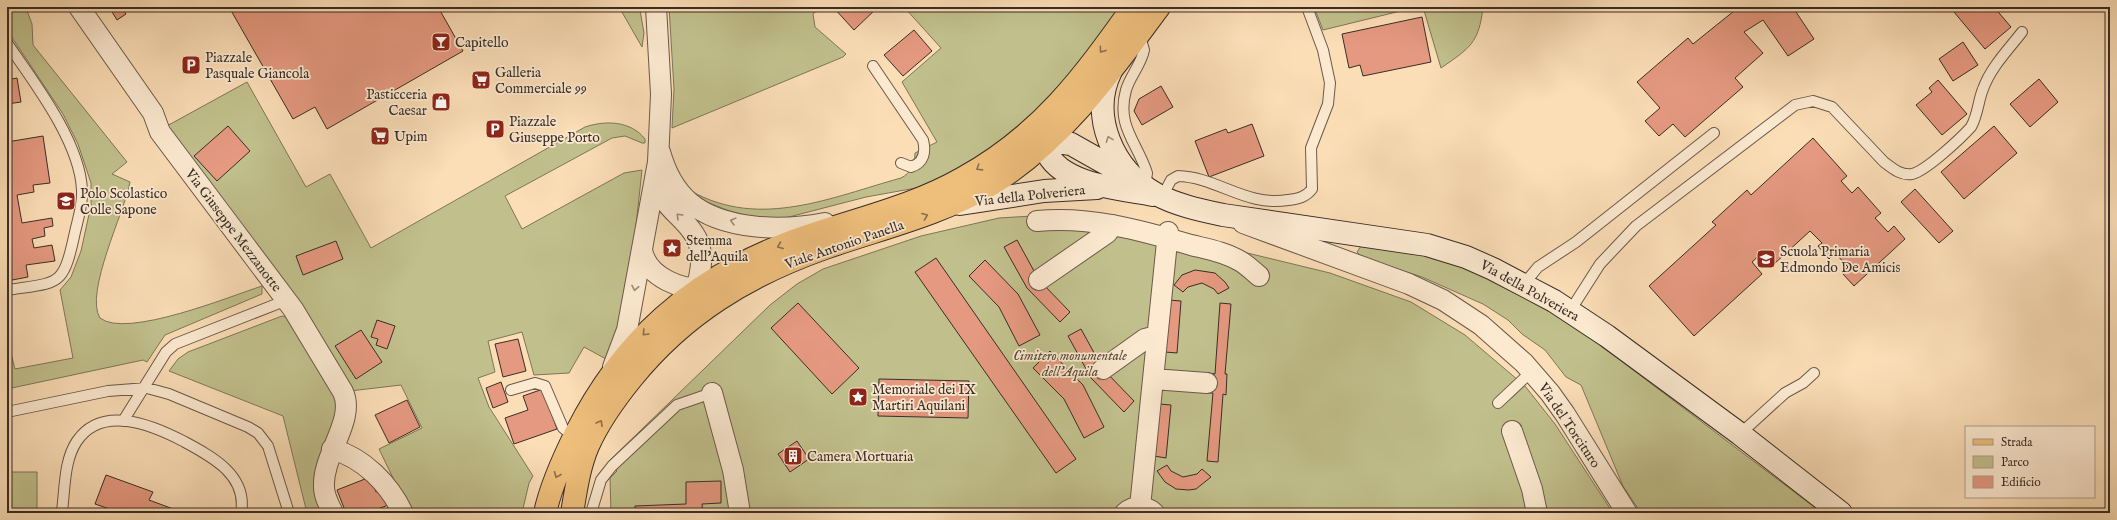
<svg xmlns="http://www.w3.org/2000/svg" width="2117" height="520" font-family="'IM FELL English',serif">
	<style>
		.green { fill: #c1c08c; stroke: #7d765a }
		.building { fill: #e59980; stroke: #392d27 }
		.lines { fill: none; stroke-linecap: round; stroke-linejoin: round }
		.lane-casing { stroke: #6a594b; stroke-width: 12 }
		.street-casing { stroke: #6a594b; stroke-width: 22 }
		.secondary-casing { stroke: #392d27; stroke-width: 24 }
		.primary-casing { stroke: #392d27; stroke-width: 24 }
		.lane { stroke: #fce9d0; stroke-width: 10 }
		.street { stroke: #fce9d0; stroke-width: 20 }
		.secondary { stroke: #fce9d0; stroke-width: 22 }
		.primary { stroke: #eebe7b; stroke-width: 22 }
		.oneway { stroke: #8a6e4d }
		.oneway2 { stroke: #9a8b7c }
		.labels { text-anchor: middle; stroke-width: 3.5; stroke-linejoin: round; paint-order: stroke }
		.poi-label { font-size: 14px; fill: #392d27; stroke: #fce9d0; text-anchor: start }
		.street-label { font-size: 14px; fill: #392d27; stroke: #fce9d0 }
		.park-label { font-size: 14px; font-style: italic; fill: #544a3b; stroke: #fce9d0 }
	</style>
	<rect width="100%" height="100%" fill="#fbddb6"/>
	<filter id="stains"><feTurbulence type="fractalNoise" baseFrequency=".005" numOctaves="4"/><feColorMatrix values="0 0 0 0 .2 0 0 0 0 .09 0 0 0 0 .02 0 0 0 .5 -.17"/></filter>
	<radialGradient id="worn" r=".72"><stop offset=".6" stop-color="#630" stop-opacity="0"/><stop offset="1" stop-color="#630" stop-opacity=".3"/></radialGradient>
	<path class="green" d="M7,7L26,8L32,24L33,45L127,162L112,174L130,182C125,211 84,293 100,318C126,339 231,296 262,286V294L165,335L147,362L143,360L7,389V338L15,369L73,358L60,290L71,277L81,251L91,205V183L78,144L63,114L7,30Z
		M619,7H638L640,10L644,33L642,47Z
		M669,7H821L813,14L815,27L846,54L843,57L672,128L674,89Z
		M904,7H1121L1062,87L992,151L927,186L866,197L785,218L752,217L727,210L707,202L691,191C760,230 832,197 901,178C911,173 915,164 915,153L937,142L902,82L941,48Z
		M1314,7H1417L1323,30Z
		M1423,7H1483C1479,43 1470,48 1441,68Z
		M247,82L306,187L330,174L371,248L585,127C606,120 631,121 645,139V143H642L625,136L612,138L505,196L522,229L624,173L642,170L635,235L619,326L606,359L584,347L569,373L534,375L522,332L488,341L495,372L478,378L489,407L533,476L529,483L522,513H410L379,449L422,428L401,385L350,391L165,127Z
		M1082,213L1330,273L1411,302L1465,335L1525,386L1555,424L1613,513H611L610,478L617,471L608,462L770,305L797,284L823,269L921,236L999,218Z
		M1361,246L1422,255L1462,267L1520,293L1564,319L1620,360L1822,513H1641L1623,486L1581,385L1566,377L1545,350L1522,334L1508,320L1483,304L1422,277L1362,257L1357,252Z
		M282,316L293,319L338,398L324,513H307L283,416L169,371L178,359L188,352Z
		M7,472H37V513H7Z"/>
	<path class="building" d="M109,7H121L126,14L117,20Z
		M229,7H438L463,51L327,129L315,107L293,119Z
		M833,7H878L854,30Z
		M1739,7H1803L1796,12L1814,39L1788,56L1763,20L1744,32L1763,53L1735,78L1743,87L1685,137L1673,124L1659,136L1645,121L1660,108L1637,82L1688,38L1693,44Z
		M1961,7H1994L2011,27L1985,49L1954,12Z
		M1422,17L1431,62L1363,76L1360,65L1349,68L1342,34Z
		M914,30L932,51L903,76L884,55Z
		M1963,42L1978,65L1953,81L1939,59Z
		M17,78L21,102L7,104V80Z
		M2039,79L2058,102L2030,127L2010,104Z
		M1938,80L1967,114L1942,135L1916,105L1932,92L1929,88Z
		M1161,86L1173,107L1142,125L1134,111L1139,99Z
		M1252,124L1264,156L1209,177L1195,141L1226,129L1228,133Z
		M228,126L250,151L217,181L194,156Z
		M1994,126L2017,153L1964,199L1941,172Z
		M43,136L50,183L33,185L34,192L17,195L22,223L52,218L53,226L44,228L45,236L32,239L34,248L52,245L55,261L26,265L28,277L7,281V142Z
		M1813,138L1847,176L1841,181L1852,193L1858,187L1881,213L1875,218L1888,232L1894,226L1905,239L1854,286L1842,273L1848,267L1835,253L1829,259L1818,246L1822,243L1810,231L1774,264L1763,252L1752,262L1762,274L1694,336L1649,286L1716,225L1712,222L1747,190L1751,195Z
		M1915,189L1953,231L1939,243L1901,202Z
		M1017,240L1039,280L1070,312L1060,322L1027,288L1004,247Z
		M336,241L343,259L303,275L296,256Z
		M936,258L1076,459L1056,473L915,272Z
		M985,260L1018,294L1040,335L1019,346L999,307L969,276Z
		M1195,270L1215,273L1225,282L1229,288L1218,294L1214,289L1202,283L1188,287L1183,292L1174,285L1182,275Z
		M1169,300L1181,301L1177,353L1165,352Z
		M798,303L859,368L832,394L771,328Z
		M1220,303L1231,304L1225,374H1227L1226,395L1223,394L1218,462L1207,461L1213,393H1207L1208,373L1215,374Z
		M377,320L395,326L387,349L376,345L378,339L371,337Z
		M1081,329L1103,369L1134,401L1124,412L1091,378L1068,336Z
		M361,330L382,362L356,379L335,346Z
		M518,339L526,371L503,377L495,344Z
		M1050,351L1083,385L1104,427L1084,438L1064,399L1033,368Z
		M879,379L969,381L968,418L878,416Z
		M501,382L508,402L493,408L486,388Z
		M543,389L557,429L514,444L505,418L528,410L523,396Z
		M407,400L420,427L389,443L375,415Z
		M1159,404L1171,405L1166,458L1154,456Z
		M797,441L809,459L790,472L778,454Z
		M1167,465L1171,471L1183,477L1197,474L1202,469L1211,477L1196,489L1189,490L1176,489L1165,482L1157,471Z
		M106,475L153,492L149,500L184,513H121L95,504Z
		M370,477L376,492L385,488L391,504L375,510L376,513H346L337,490Z
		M721,481V503L702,504L703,513H635V506L686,504V482Z"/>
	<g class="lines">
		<g class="lane-casing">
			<path id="lane" d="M1135,37L1142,43L1144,50C1141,65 1130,76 1126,90C1116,126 1137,142 1147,173L1146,180L1143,185
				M7,43C34,82 80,142 82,190C83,204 78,219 75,232C63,288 60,282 7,290
				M873,66L923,140C926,152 924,163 911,167L901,163
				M1162,197L1171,180L1178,176C1217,177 1246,207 1288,200C1298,199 1306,197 1312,189L1311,148L1328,104L1330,83L1323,50L1307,7
				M1524,284L1538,267L1576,242L1714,133
				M1570,311L1600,264L1636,226L1795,105L1813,101L1832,107L1884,162C1892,168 1901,176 1912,174C1926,171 1961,138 1971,127C1978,115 1978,101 1983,89C1991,67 2008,50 2022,32
				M511,390L535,383L545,386L563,428L575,438
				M1498,403L1532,371
				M7,412L108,391L147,388L169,394L248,427L258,433L268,446L289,513
				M123,421L166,352L175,344L287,300
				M1740,434L1785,393L1803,383L1814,373
				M62,511C65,488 64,460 77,441C102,404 152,425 183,441C211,456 248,475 241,513
				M591,513L601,480L612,466L677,405L712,393"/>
		</g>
		<g class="street-casing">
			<path id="street" d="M79,7L153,113L160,132L293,309L343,392C356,420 322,455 324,487C324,496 329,505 333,513
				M660,152C665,170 674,189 689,202C723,231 784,231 825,223
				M657,176C658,206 680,212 694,234C707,253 700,283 690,301
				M1037,221C1090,216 1140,230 1191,245C1207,249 1225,252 1240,261C1247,265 1253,271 1259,276
				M1243,223L1409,284L1443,300L1481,325L1524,363L1550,393L1565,414L1627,513
				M642,250C647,278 683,291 708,289
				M1039,280L1107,233L1113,225
				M613,367L627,330L658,162L661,94L656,7
				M1103,369L1145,339L1157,336
				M1153,379L1207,383
				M712,393L733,470L740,513
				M1512,431L1532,489L1537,513
				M332,449C364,458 389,484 403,513
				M1140,507L1168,232
				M1125,513C1134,505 1145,505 1154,513"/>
		</g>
		<g class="secondary-casing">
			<path id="secondary" d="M1111,71C1089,116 1113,170 1156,194C1176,205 1200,210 1223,215L1427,245L1466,257L1493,269L1554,301L1607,336L1740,434L1841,513
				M1052,127L1046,150C1059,185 1122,189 1153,195
				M1033,145L1057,142L1071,144L1126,175
				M960,204L1044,191L1097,188"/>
		</g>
		<g class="primary-casing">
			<path id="primary" d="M545,513C551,485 563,459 576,433C622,341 691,280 788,243C846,221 909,209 963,178C1041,135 1083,77 1133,7
				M572,513C576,490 579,467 588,446C599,421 615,399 632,378C684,314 748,275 825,248C882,228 940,215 992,184C1062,141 1111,72 1159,7"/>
		</g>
		<use href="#lane" class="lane"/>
		<use href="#street" class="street"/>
		<use href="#secondary" class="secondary"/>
		<use href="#primary" class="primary"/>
	</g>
	<defs><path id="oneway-chevron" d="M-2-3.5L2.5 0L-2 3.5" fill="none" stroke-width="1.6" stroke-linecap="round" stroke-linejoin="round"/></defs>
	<g class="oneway">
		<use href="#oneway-chevron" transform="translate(1102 50) rotate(126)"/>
		<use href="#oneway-chevron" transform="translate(979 168) rotate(148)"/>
		<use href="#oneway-chevron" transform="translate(925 216) rotate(-21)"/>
		<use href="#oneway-chevron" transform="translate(780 246) rotate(158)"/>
		<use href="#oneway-chevron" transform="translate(645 333) rotate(134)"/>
		<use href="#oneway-chevron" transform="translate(600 423) rotate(-60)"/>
		<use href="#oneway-chevron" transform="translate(557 475) rotate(112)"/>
	</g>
	<g class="oneway2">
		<use href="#oneway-chevron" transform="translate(1109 139) rotate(-111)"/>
		<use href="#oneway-chevron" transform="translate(679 216) rotate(-135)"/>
		<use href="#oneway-chevron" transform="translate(733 221) rotate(-165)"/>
		<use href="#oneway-chevron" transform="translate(635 288) rotate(101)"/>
	</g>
	<defs>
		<g id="bar-square" transform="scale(1)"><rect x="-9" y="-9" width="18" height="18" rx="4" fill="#8f2418" stroke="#fce9d0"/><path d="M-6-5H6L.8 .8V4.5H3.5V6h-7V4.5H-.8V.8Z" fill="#fff"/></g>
		<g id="parking-square" transform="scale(1)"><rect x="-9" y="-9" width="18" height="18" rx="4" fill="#8f2418" stroke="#fce9d0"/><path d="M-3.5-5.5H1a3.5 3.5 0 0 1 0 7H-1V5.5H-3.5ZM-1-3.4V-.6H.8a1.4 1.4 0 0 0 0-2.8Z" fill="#fff"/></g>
		<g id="supermarket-square" transform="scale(1)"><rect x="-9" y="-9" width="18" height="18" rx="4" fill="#8f2418" stroke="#fce9d0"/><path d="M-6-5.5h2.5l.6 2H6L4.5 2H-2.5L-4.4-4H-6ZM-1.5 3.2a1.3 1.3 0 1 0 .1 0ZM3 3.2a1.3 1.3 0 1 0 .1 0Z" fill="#fff"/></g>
		<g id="shop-square" transform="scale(1)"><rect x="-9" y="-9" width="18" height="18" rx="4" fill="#8f2418" stroke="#fce9d0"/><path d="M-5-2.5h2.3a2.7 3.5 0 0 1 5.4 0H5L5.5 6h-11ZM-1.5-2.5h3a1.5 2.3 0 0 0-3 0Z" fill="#fff"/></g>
		<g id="school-square" transform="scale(1)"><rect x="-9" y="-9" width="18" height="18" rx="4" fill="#8f2418" stroke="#fce9d0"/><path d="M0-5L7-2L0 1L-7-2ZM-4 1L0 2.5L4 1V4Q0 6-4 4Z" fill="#fff"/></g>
		<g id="sight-square" transform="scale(1)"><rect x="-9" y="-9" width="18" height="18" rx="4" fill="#8f2418" stroke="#fce9d0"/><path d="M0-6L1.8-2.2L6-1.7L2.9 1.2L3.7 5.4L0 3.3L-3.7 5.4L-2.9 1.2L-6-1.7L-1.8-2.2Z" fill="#fff"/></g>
		<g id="building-square" transform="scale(1)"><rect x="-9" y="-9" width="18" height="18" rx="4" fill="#8f2418" stroke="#fce9d0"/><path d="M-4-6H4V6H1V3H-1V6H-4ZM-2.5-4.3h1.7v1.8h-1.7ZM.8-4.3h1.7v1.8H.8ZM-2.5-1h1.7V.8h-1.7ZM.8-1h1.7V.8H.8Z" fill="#fff"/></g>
	</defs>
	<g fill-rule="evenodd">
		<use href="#bar-square" x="441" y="42"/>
		<use href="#parking-square" x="191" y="65"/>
		<use href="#supermarket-square" x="481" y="80"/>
		<use href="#shop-square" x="441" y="102"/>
		<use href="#parking-square" x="495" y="129"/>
		<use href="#supermarket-square" x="380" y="136"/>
		<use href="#school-square" x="66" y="201"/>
		<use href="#sight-square" x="672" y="248"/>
		<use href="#school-square" x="1766" y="259"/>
		<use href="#sight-square" x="858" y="397"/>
		<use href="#building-square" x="793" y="456"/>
	</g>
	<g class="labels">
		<g class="poi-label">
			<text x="455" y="47">Capitello</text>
			<text x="205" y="62">Piazzale<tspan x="205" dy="16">Pasquale Giancola</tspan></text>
			<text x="495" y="77">Galleria<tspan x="495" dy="16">Commerciale 99</tspan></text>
			<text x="427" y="99" text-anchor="end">Pasticceria<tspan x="427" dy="16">Caesar</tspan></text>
			<text x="509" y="126">Piazzale<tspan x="509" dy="16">Giuseppe Porto</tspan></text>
			<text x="394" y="141">Upim</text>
			<text x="80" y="198">Polo Scolastico<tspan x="80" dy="16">Colle Sapone</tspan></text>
			<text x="686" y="245">Stemma<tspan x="686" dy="16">dell'Aquila</tspan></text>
			<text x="1780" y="256">Scuola Primaria<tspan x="1780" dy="16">Edmondo De Amicis</tspan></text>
			<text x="872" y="394">Memoriale dei IX<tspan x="872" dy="16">Martiri Aquilani</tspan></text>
			<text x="807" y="461">Camera Mortuaria</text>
		</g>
		<g class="street-label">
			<text transform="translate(1030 195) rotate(-6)" y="5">Via della Polveriera</text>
			<text transform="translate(234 230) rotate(53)" y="5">Via Giuseppe Mezzanotte</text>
			<text transform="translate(844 244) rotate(-19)" y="5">Viale Antonio Panella</text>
			<text transform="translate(1530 290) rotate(29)" y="5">Via della Polveriera</text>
			<text transform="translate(1570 425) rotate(56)" y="5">Via del Torcituro</text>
		</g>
		<g class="park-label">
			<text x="1070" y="360">Cimitero monumentale<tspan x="1070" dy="16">dell'Aquila</tspan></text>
		</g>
	</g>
	<rect width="2117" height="520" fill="none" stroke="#fbddb6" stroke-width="24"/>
	<rect x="8" y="8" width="2101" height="504" fill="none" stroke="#392d27" stroke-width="2"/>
	<rect x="12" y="12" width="2093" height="496" fill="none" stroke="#392d27"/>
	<rect x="1965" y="426" width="130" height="72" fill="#fce9d0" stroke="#ae9e8c"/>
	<rect x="1973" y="439" width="20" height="6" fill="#eebe7b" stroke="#ae9e8c"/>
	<text x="2001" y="446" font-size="12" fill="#392d27">Strada</text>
	<rect x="1973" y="456" width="20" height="12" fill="#c1c08c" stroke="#ae9e8c"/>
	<text x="2001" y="466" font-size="12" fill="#392d27">Parco</text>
	<rect x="1973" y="476" width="20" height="12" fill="#e59980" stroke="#ae9e8c"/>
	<text x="2001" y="486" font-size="12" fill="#392d27">Edificio</text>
	<rect width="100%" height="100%" filter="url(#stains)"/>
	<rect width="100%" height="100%" fill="url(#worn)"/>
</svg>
